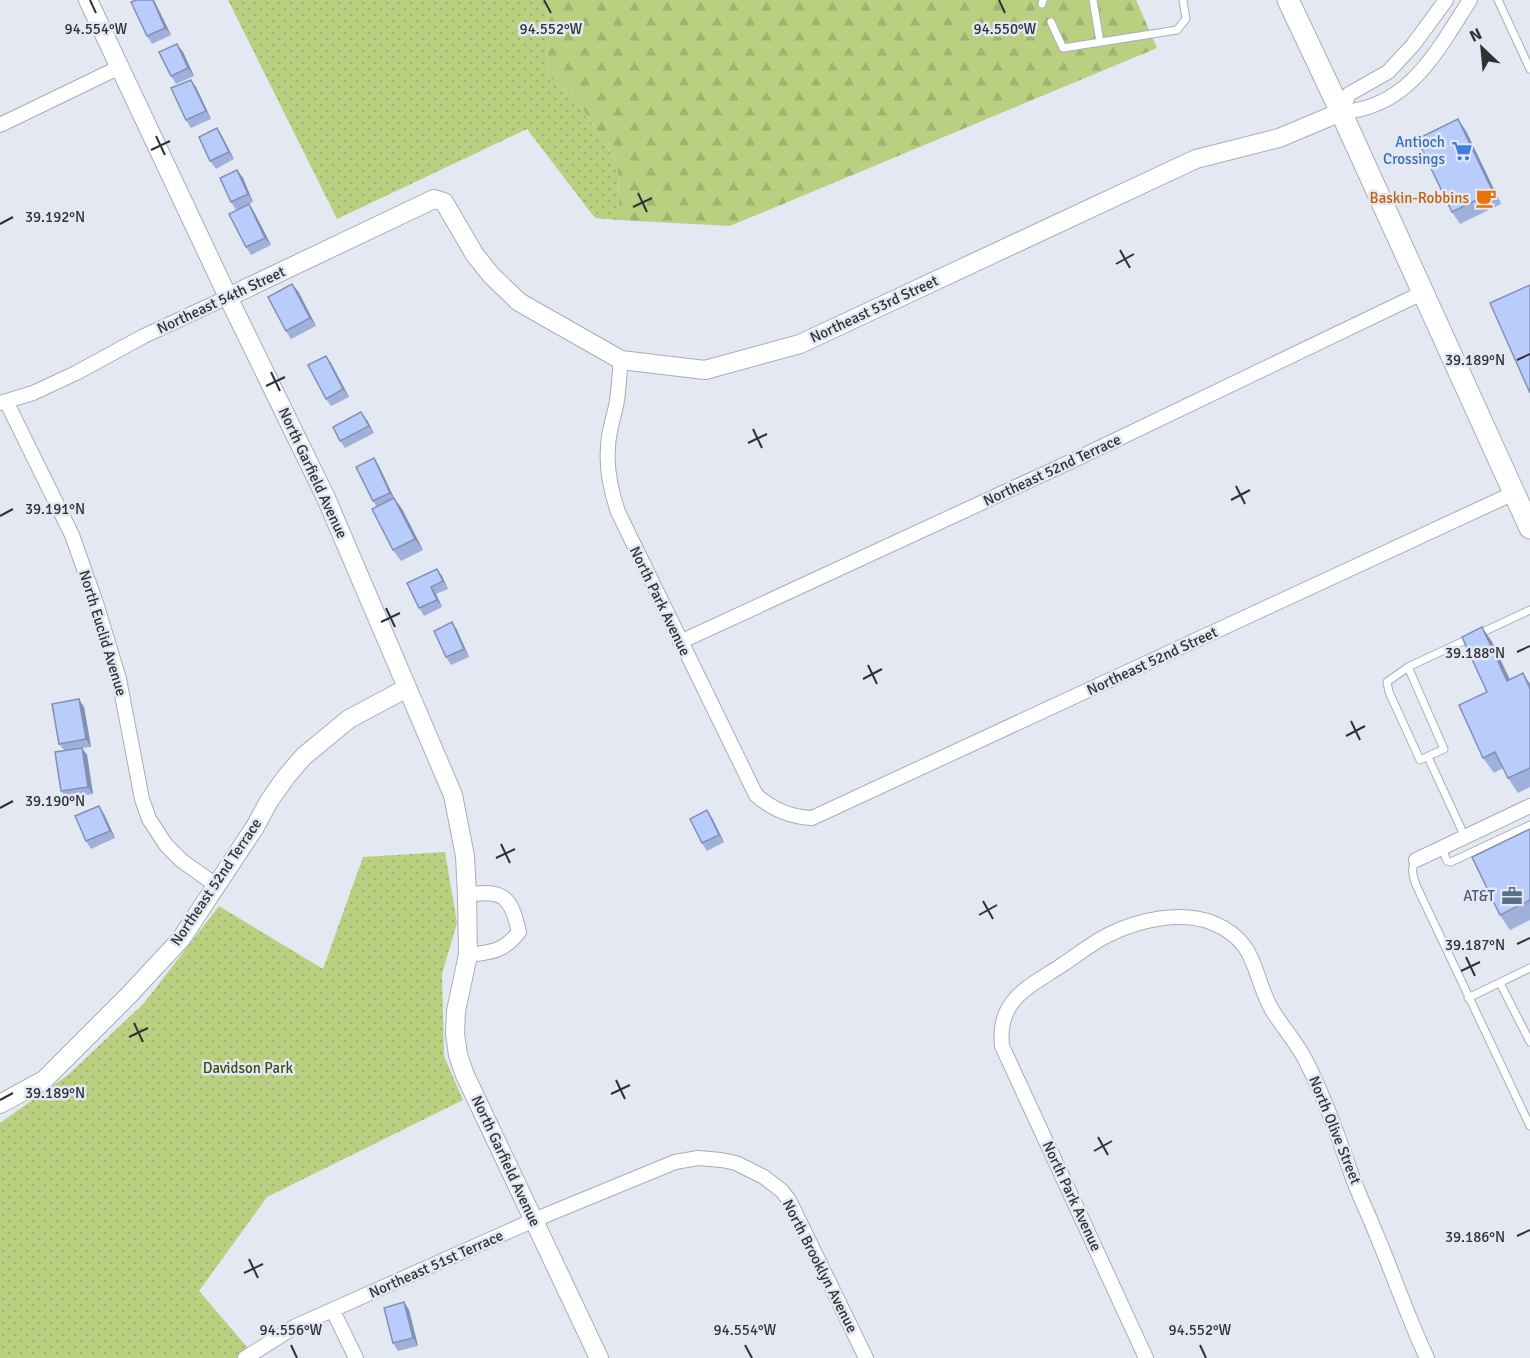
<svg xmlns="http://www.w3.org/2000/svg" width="1530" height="1358" font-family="Signika,sans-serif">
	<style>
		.green { fill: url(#green-dots) }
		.forest { fill: url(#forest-firs) }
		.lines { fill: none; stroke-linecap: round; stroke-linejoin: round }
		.lane-casing { stroke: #a9adb8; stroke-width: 9 }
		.street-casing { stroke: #a9adb8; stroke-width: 16 }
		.secondary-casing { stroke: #a9adb8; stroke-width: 20 }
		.primary-casing { stroke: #a9adb8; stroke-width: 23 }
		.lane { stroke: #fff; stroke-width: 7 }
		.street { stroke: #fff; stroke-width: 14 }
		.secondary { stroke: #fff; stroke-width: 18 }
		.primary { stroke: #fff; stroke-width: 21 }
		.wall { fill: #9fb0da }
		.shaded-wall { fill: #8290b1 }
		.building { fill: #b9cdfd; stroke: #8290b1; stroke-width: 1.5 }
		.ticks { fill: none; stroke: #303236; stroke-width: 2 }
		.labels { text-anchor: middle; stroke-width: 5; stroke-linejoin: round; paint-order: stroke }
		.shop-label { font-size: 15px; fill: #366cbe; stroke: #e3e8f3; text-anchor: end }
		.food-label { font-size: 15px; fill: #c56008; stroke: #e3e8f3; text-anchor: end }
		.street-label { font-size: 15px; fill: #303236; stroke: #e3e8f3 }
		.service-label { font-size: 15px; fill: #4e5e75; stroke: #e3e8f3; text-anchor: end }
		.park-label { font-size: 15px; fill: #3e4c0b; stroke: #e3e8f3 }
		.ticks-label { font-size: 15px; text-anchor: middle; fill: #303236; stroke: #e3e8f3; stroke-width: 5; stroke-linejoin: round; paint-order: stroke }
	</style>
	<defs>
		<pattern id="green-dots" width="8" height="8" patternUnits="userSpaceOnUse" patternTransform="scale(1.5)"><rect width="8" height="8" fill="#bad081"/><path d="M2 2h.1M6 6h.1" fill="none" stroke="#a0b370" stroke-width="1.8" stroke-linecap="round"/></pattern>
		<pattern id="forest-firs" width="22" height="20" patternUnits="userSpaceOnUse" patternTransform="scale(1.5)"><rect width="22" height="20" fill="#bad081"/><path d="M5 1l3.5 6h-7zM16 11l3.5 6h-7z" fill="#a0b370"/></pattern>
	</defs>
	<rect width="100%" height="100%" fill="#e3e8f3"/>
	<path class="green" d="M228,0H548L546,2L548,76L578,101L618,165L619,220L595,218L527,129L337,219Z
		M445,852L457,923L442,974L444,1056L463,1100L267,1197L199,1291L248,1348L238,1358H0V1123L68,1075L144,1003L219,906L323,969L363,857Z"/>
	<path class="forest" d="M548,0H1136L1157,48L730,226L619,220L618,165L578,101L548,76L546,2Z"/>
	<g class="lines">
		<g class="lane-casing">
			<path id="lane" d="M1093,0L1100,42
				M1498,0L1530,69
				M1042,4L1043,0
				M1051,22L1063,48L1177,30L1186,19L1183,0
				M1408,667L1444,749L1420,760L1389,692L1387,682L1408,667L1530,610
				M1428,757L1465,837
				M1442,848L1447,861L1451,862L1530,825
				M1416,860C1410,869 1413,875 1416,885L1530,1126
				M1500,983L1530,1042
				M1468,998L1530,968"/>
		</g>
		<g class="street-casing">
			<path id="street" d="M1446,0L1413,45L1388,72L1349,94L1341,112C1409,108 1437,51 1470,0
				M0,125L120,67
				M621,360C619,375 619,391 616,406C613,420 608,433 608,448C606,470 611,491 618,512L756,795C773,810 790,817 812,818L1514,493
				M6,401L72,535L97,606L119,679L142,799L149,819L166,845L182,861L216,885
				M0,403L33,393L76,373L144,336L228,297
				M680,642L1072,461L1422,293
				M1416,860L1530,806
				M467,895C503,889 511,896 519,932C503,952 492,952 468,955
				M333,1311L356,1358
				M245,1358L296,1326L314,1318L534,1220L675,1162L698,1158L721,1160L736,1163L764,1177L782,1191L789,1200L866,1358
				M1146,1358L1002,1046C997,999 1029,987 1062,965C1077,955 1092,943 1108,935C1138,920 1181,910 1213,923C1259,942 1252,975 1272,1010C1283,1028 1298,1044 1307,1063C1325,1099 1338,1136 1351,1173C1358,1194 1369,1215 1377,1236C1394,1276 1408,1318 1427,1358"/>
		</g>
		<g class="secondary-casing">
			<path id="secondary" d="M88,0L228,297L326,498L453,795L465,856L467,895L468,955L456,1011L455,1033L458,1055L465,1075L599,1358
				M228,297L434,199L444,202L475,255L491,275L519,302L621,360L705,370L800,344L1196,159L1279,138L1341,112
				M0,1104L44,1080L129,995L181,939L255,827L269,801L286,777L304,756L349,719L407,688"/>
		</g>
		<g class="primary-casing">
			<path id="primary" d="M1288,0L1341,112L1530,528"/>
		</g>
		<use href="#lane" class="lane"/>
		<use href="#street" class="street"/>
		<use href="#secondary" class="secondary"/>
		<use href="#primary" class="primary"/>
	</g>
	<path class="wall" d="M153,0L171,35L152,44L147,36Z
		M183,52L194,76L176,84L171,76Z
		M196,87L211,119L191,128L186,120Z
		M217,128L222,136L234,159L216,169L210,161Z
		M1466,131L1501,204L1460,224L1452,212Z
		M237,170L243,178L253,202L236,210L231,202Z
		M249,204L254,212L271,245L251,255L246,247Z
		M298,291L316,326L291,339L286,331Z
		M326,356L331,363L349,397L331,406L326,399Z
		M367,420L374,433L345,448L340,441Z
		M374,458L379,466L395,500L402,509L423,550L401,561L393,550L377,507L373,501Z
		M437,569L442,576L448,589L436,594L442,607L424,616L419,608Z
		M452,622L457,630L469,657L451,665L446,657Z
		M1482,627L1492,642L1510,679L1530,684V787L1518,793L1508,778L1503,768L1494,773L1483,758L1487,692Z
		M84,707L91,747L82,748L87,755L93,794L66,798L61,791L64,750L59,744Z
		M707,810L712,818L724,842L707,851L702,843Z
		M104,814L115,838L91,849L86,841Z
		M1530,829V920L1510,930L1500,915Z
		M404,1302L409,1310L418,1346L398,1351L393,1343Z"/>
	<path class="shaded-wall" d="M153,0H154L171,35L165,28Z
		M177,44L183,52L194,76L188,68Z
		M191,80L196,87L211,119L206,111Z
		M1458,119L1466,131L1501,204L1493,192Z
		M217,128L222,136L234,159L229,152Z
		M237,170L243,178L253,202L248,194Z
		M249,204L254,212L271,245L265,238Z
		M292,284L298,291L316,326L310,318Z
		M326,356L331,363L349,397L343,389Z
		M361,412L367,420L374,433L369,426Z
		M374,458L379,466L395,500L390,493Z
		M394,498L402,509L423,550L415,539Z
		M437,569L442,576L448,589L443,581Z
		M431,587L436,594L442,607L437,600Z
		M452,622L457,630L469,657L464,649Z
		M1482,627L1492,642L1517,696L1507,681Z
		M1523,673L1530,684V689Z
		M79,699L84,707L91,747L86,739Z
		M82,748L87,755L93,794L88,787Z
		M99,806L104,814L115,838L110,831Z
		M707,810L712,818L724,842L719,835Z
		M404,1302L409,1310L418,1346L413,1338Z"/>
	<path class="building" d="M137,0H153L165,28L147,36L131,2Z
		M177,44L188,68L171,76L159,52Z
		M191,80L206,111L186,120L171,88Z
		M1458,119L1493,192L1452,212L1417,139Z
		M217,128L229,152L210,161L199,137Z
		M237,170L248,194L231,202L220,178Z
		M249,204L265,238L246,247L229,214Z
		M292,284L310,318L286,331L268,297Z
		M1530,285V393L1490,303Z
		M326,356L343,389L326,399L308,365Z
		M361,412L369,426L340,441L333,427Z
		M374,458L390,493L373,501L356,467Z
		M394,498L415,539L393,550L372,509Z
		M437,569L443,581L431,587L437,600L419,608L407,583Z
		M452,622L464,649L446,657L434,631Z
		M1482,627L1507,681L1523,673L1530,689V768L1508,778L1495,752L1483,758L1459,705L1487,692L1462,637Z
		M79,699L86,739L59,744L52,704Z
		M82,748L88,787L61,791L55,752Z
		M99,806L110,831L86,841L75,816Z
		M707,810L719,835L702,843L690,819Z
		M1530,829V900L1500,915L1472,857Z
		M404,1302L413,1338L393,1343L384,1308Z"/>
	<path class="ticks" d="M90,0L96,13M544,0L551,13M999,0L1005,13M156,136L165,155M151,150L170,141M638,193L647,212M633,207L652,198M0,224L13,217M1120,250L1130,268M1116,264L1134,254M1517,360L1530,354M271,372L280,391M266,386L285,377M753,429L762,448M748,443L767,434M1236,486L1245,504M1231,500L1250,490M0,516L13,509M386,608L395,627M381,622L400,613M1517,652L1530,646M868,665L877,684M863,679L882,669M1351,721L1360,740M1346,736L1365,726M0,808L13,801M501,844L510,863M496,858L515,849M983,901L993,919M979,915L997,905M1517,944L1530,938M1466,957L1475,976M1461,971L1480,962M134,1023L143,1042M129,1037L148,1028M616,1080L625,1099M611,1094L630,1085M0,1100L13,1093M1098,1137L1108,1155M1094,1151L1112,1141M1517,1236L1530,1230M249,1259L258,1278M244,1273L263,1264M291,1345L297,1358M745,1345L752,1358M1200,1345L1206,1358"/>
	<defs>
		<g id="supermarket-bare" transform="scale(1.62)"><path d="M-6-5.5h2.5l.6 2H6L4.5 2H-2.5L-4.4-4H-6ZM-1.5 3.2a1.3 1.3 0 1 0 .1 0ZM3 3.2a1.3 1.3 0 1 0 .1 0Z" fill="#3f7fe0" stroke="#e3e8f3" stroke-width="2.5" paint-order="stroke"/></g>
		<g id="cafe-bare" transform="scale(1.62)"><path d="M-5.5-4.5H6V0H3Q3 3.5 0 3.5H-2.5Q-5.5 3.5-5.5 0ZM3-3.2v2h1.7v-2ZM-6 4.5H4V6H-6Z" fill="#e8710a" stroke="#e3e8f3" stroke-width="2.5" paint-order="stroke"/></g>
		<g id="office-bare" transform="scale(1.62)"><path d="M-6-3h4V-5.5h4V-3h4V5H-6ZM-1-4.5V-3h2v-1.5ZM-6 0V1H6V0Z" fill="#5c6f8a" stroke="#e3e8f3" stroke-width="2.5" paint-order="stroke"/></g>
	</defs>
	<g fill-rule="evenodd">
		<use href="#supermarket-bare" x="1462" y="151"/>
		<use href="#cafe-bare" x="1486" y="198"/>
		<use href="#office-bare" x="1512" y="896"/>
	</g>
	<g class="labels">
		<g class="shop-label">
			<text x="1445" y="147">Antioch<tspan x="1445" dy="17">Crossings</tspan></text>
		</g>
		<g class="food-label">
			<text x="1469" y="203">Baskin-Robbins</text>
		</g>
		<g class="street-label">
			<text transform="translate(221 300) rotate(-25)" y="5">Northeast 54th Street</text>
			<text transform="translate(874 309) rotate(-25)" y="5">Northeast 53rd Street</text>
			<text transform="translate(1052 470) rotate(-25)" y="5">Northeast 52nd Terrace</text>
			<text transform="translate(313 473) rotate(65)" y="5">North Garfield Avenue</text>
			<text transform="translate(660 601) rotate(64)" y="5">North Park Avenue</text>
			<text transform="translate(103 633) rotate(73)" y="5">North Euclid Avenue</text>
			<text transform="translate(1152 661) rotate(-25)" y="5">Northeast 52nd Street</text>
			<text transform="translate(216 882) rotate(-56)" y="5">Northeast 52nd Terrace</text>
			<text transform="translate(1335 1130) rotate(68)" y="5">North Olive Street</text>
			<text transform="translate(506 1161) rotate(65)" y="5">North Garfield Avenue</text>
			<text transform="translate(1072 1196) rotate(65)" y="5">North Park Avenue</text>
			<text transform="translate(436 1264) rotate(-24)" y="5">Northeast 51st Terrace</text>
			<text transform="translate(820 1266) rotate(63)" y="5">North Brooklyn Avenue</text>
		</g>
		<g class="service-label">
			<text x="1495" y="901">AT&amp;T</text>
		</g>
		<g class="park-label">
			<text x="248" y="1073">Davidson Park</text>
		</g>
	</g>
	<g class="ticks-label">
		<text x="96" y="34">94.554°W</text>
		<text x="551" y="34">94.552°W</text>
		<text x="1005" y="34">94.550°W</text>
		<text x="55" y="222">39.192°N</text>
		<text x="1475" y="365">39.189°N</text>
		<text x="55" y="514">39.191°N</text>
		<text x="1475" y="658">39.188°N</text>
		<text x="55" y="806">39.190°N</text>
		<text x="1475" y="950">39.187°N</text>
		<text x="55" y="1098">39.189°N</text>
		<text x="1475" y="1242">39.186°N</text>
		<text x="291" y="1335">94.556°W</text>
		<text x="745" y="1335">94.554°W</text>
		<text x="1200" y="1335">94.552°W</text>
	</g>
	<g transform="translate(1482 48) rotate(334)" stroke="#e3e8f3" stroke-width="4.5" paint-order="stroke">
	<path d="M0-4.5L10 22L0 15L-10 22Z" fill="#303236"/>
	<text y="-9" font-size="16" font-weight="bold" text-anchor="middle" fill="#303236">N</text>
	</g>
</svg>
